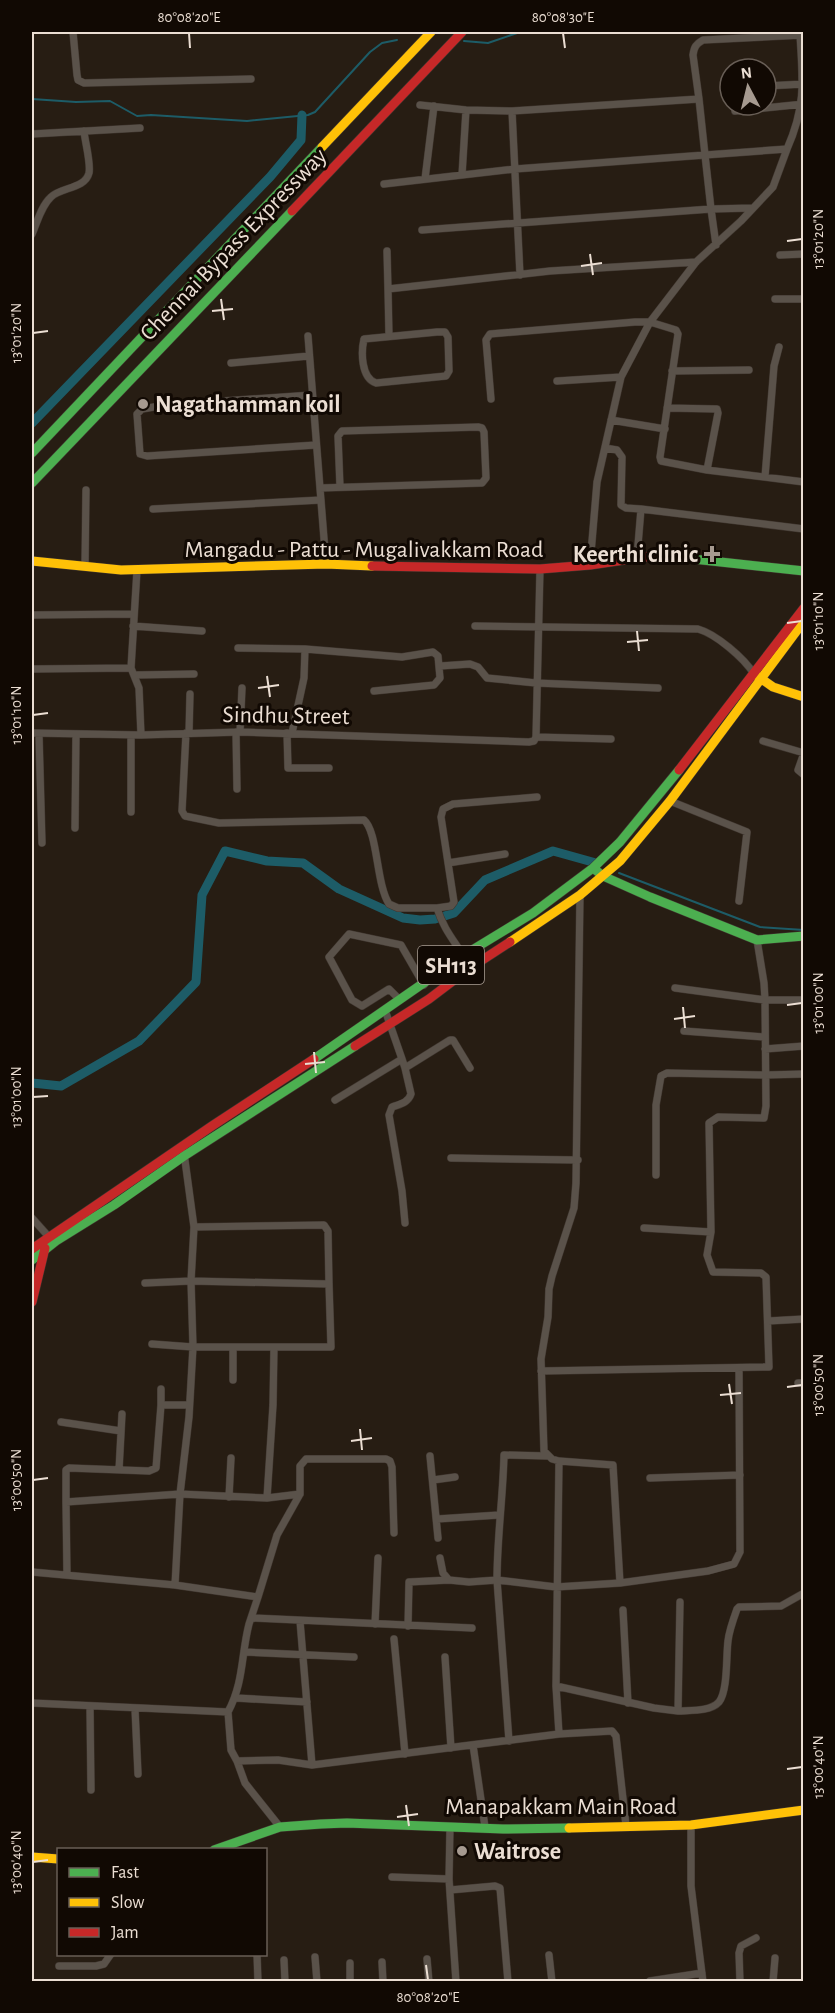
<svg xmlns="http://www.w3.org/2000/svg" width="835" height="2013" font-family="'Alegreya Sans',sans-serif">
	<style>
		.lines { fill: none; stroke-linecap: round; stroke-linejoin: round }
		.stream { stroke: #1d5c67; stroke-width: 2 }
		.canal { stroke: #1d5c67; stroke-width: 9 }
		.street-casing { stroke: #403730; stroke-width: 8 }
		.fast-casing { stroke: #403730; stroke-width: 10 }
		.slow-casing { stroke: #403730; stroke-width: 10 }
		.jam-casing { stroke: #403730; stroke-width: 10 }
		.street { stroke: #5a524a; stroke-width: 7 }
		.fast { stroke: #4caf50; stroke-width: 9 }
		.slow { stroke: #ffc107; stroke-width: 9 }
		.jam { stroke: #c62828; stroke-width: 9 }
		.ticks { fill: none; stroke: #ebded3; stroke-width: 2 }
		.poi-dot { fill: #a69a90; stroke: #110903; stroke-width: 2 }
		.labels { text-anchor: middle; stroke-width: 6; stroke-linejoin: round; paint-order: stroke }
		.shield { fill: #110903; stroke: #aa9e95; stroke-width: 1.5 }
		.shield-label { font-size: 22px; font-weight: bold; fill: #ebded3 }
		.street-label { font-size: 24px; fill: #ebded3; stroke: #110903 }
		.poi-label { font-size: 24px; font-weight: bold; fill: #ebded3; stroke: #110903; text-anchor: start }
		.neatline { fill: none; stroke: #ebded3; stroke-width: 2 }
		.ticks-label { font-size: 15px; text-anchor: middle; fill: #ebded3 }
	</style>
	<rect width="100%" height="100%" fill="#271d13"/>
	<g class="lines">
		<path class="stream" d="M464,41L488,43L520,32
			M32,99L76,102L110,101L137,116L151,115L247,121L308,115L315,112L370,52L382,43L397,40
			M619,873L760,927L804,930"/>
		<path class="canal" d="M32,423L270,177L301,140L302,115
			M32,1083L61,1086L139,1041L196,982L202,895L225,851L267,861L303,863L339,889L403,918L420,920L435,919L454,913L485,880L553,851L596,863"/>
		<g class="street-casing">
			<path id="street" d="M73,32L77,75L78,80L84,83L251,79
				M766,86L804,84
				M699,99L693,55C694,47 696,44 703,40L804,35
				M420,105L466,110L512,111L699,99L705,155L787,149C806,106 803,81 800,35
				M512,111L520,275
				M735,111L804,104
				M32,134L140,128
				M462,175L466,110
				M425,179L434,106
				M384,184L515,169L705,155L711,209L422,230
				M32,234C37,223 41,206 51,197C61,187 85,189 89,173C91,163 85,142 84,131
				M716,245L711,209L752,208
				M387,251L388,289
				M780,255L804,254
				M775,299H804
				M437,332H445L448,337L449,371L446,376L376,383C361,378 361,352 364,339Z
				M308,336L326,564
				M389,336L388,289L550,271L696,262
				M231,363L309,356
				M672,371L749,370
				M557,381L621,377
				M312,395L166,405L142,409L137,414L140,454L147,456L316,445
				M491,399L486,340L490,334L635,322H650L676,330L678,334L660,457L661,461L707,470L804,482
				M667,408L717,409L718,413L707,470
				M611,420L665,429
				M605,448L617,450L622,457L621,505L626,508L641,509
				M765,477L774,366L779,347
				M320,488L482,483L486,478L484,432L482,428L478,427L342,431L338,436L340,487
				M153,509L321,500
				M637,557L641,509L804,529
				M590,565L597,482L621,377L650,322L696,262L741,221L773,187L787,149
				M85,566L86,490
				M137,570L131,668L139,688L141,735
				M32,615L133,614
				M133,626L202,631
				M475,626L698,629C716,634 744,658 754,674
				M238,648L305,649L402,657L433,652L438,656L440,678L434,685L374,691
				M440,666L470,664L478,667L487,678L536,683L658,688
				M32,669L131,668
				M135,675L194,674
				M236,732L237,789
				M240,732L242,688
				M32,733L141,735L240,732L529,742L534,741L536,737
				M186,733L182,811L185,816L219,823L364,820C378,832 376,884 389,904L398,908H437C445,934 459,945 470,968
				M189,733L190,694
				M287,733L288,768H329
				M292,733L304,678L305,649
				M39,734L42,843
				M536,737L540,569
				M536,737L611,739
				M763,741L804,753
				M804,753L798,770L804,775
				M670,801L747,832L739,901
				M131,812V735
				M75,828L76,734
				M448,863L505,854
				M437,908L451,906L454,902L441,817L443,809L453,804L537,797
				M675,988L765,1000L764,983L757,940
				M400,1000L389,989L362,1006L352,1000L329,957L349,934L401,945L424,985
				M385,1010L402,1059
				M684,1031L765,1037
				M765,1049L804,1046
				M405,1068L411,1094C408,1103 400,1104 392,1107L389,1115L402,1191L405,1223
				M335,1100L402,1059L405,1068L450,1040H453L470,1068
				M451,1158L578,1160
				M656,1175V1105L661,1076L667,1073L765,1075L804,1074
				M32,1218L49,1237
				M644,1228L711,1232L709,1123L718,1117L764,1118L766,1106L765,1000H804
				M145,1283L191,1281L329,1284L328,1231L324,1225L194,1227
				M768,1321L804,1319
				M152,1344L193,1347H331L329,1284
				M233,1347V1380
				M541,1371L769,1367L766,1277L761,1273L713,1272L707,1255L711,1232
				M798,1383H804
				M161,1405V1389
				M61,1422L121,1431
				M430,1456L438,1538
				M548,1456L504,1455C503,1497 497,1538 497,1580L556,1587L620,1583L708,1571L734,1564L740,1552L739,1369
				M559,1461L552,1459L544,1451L541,1359L548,1317L549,1289L552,1276L574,1208L576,1183L580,895
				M119,1470L122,1414
				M650,1478L740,1475
				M433,1480L455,1477
				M229,1497L231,1458
				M267,1498L300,1494
				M66,1502V1470L69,1468L149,1471L156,1468L161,1405H189
				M437,1519L499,1515
				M440,1558L443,1573L449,1580L469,1582L497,1580L509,1741
				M32,1572L175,1585L180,1494L189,1417L193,1347L191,1281L194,1227L184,1153
				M67,1575L66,1502L180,1494L267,1498L273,1405L274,1347
				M258,1597L277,1535L300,1494V1466L306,1459H386L390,1461L392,1467L394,1533
				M623,1610L628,1703
				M252,1618L472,1628
				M300,1621L312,1765
				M375,1624L378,1558
				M408,1626L409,1582L449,1580
				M394,1639L405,1754
				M245,1652L354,1657
				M445,1657L451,1748
				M556,1686L559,1461L613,1465L620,1583
				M236,1698L307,1702
				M32,1703L228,1712C244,1682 241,1655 249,1624C252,1615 255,1606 258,1597L175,1585
				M90,1707L91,1790
				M135,1709L138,1774
				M678,1711C690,1710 710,1712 719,1702C728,1691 726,1656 728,1641C729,1631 733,1620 737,1609L739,1607L781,1606L804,1593
				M228,1712L231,1750L237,1761L278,1760L312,1765L559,1734L556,1686L654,1708L678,1711L680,1602
				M559,1734L612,1731L616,1736L626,1826
				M473,1745L485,1827
				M237,1761L245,1783L280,1827
				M691,1825V1886L703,1982
				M450,1827L449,1879L456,1982
				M392,1877L449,1879
				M450,1890L495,1886L500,1888L508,1982
				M257,1954L258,1982
				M549,1955L552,1982
				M315,1957L317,1982
				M427,1959L429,1982
				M284,1960L285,1982
				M382,1962L383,1982
				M350,1963V1982
				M59,1966H96L104,1964L111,1954
				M650,1981L702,1973
				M740,1982L739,1953L741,1946L756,1938
				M773,1982L775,1958"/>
		</g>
		<g class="fast-casing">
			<path id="fast" d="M32,453L322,147
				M32,483L292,211
				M684,558L804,571
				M593,868L603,876L650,897L757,940L804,936
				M314,1059L464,955L533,913L593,868L620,842L679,770
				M32,1260L56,1241L114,1205L184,1156L355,1046
				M214,1850L280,1827L321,1824L347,1823L503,1829L569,1828"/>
		</g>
		<g class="slow-casing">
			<path id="slow" d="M322,147L431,32
				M32,561L121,570L326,564L372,566
				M756,675L773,687L804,697
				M510,942L580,895L620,861L670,801L804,621
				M569,1828L691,1825L804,1810
				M32,1857L58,1859"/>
		</g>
		<g class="jam-casing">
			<path id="jam" d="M292,211L462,32
				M372,566L540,569L590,565L658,555L684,558
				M679,770L804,608
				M355,1046L429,999L470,968L510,942
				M32,1249L212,1126L314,1059
				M32,1302L45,1248"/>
		</g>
		<use href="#street" class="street"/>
		<use href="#fast" class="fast"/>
		<use href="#slow" class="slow"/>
		<use href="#jam" class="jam"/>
	</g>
	<path class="ticks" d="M189,33L190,48M563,33L565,48M787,241L802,239M590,254L593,275M581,266L602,263M221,299L224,320M212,311L233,309M33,333L48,331M787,623L802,621M637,631L639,651M627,642L648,640M267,676L270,697M258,688L279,685M33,715L48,713M787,1005L802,1003M683,1007L685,1028M674,1019L695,1016M314,1052L316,1073M305,1064L325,1062M33,1097L48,1096M729,1384L732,1404M787,1387L802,1385M720,1395L741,1393M360,1429L362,1450M351,1441L372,1438M33,1480L48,1478M787,1769L802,1767M406,1805L409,1826M397,1817L418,1814M33,1862L48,1860M426,1965L428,1980"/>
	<g class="poi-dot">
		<circle cx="143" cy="404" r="6"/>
		<path d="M709 545h6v6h6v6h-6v6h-6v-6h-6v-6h6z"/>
		<circle cx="462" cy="1851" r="6"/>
	</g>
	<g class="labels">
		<rect class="shield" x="418" y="946" width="66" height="38" rx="4.5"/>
		<g class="shield-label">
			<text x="451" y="973">SH113</text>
		</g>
		<g class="street-label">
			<text transform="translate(233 244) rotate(-46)" y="8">Chennai Bypass Expressway</text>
			<text x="364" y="557">Mangadu - Pattu - Mugalivakkam Road</text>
			<text transform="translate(286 715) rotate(1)" y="8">Sindhu Street</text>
			<text x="561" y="1814">Manapakkam Main Road</text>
		</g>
		<g class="poi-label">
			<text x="155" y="412">Nagathamman koil</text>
			<text x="698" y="562" text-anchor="end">Keerthi clinic</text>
			<text x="474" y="1859">Waitrose</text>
		</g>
	</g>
	<rect width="835" height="2013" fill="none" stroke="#110903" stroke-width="66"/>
	<rect x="57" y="1848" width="210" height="108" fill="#110903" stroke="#685e56" stroke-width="1.5"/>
	<rect x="69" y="1868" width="30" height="9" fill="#4caf50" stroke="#685e56" stroke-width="1.5"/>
	<text x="111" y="1878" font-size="18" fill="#ebded3">Fast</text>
	<rect x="69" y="1898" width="30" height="9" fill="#ffc107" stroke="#685e56" stroke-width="1.5"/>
	<text x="111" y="1908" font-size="18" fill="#ebded3">Slow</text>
	<rect x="69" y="1928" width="30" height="9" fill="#c62828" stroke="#685e56" stroke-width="1.5"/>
	<text x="111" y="1938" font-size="18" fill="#ebded3">Jam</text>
	<g transform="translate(748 87) rotate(353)"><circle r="28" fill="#110903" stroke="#685e56" stroke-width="1.5"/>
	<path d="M0-4.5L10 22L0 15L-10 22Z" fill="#a69a90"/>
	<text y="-9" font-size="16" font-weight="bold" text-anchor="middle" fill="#ebded3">N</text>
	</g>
	<rect x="33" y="33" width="769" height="1947" class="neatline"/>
	<g class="ticks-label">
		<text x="189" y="22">80°08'20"E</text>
		<text x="563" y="22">80°08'30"E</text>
		<text transform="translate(818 239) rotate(-90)" y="5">13°01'20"N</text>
		<text transform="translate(16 333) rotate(-90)" y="5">13°01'20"N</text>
		<text transform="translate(818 621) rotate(-90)" y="5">13°01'10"N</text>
		<text transform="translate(16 715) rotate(-90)" y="5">13°01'10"N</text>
		<text transform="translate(818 1003) rotate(-90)" y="5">13°01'00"N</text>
		<text transform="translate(16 1097) rotate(-90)" y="5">13°01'00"N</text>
		<text transform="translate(818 1385) rotate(-90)" y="5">13°00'50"N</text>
		<text transform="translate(16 1480) rotate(-90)" y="5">13°00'50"N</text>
		<text transform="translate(818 1767) rotate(-90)" y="5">13°00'40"N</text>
		<text transform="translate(16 1862) rotate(-90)" y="5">13°00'40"N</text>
		<text x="428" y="2002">80°08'20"E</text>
	</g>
</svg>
